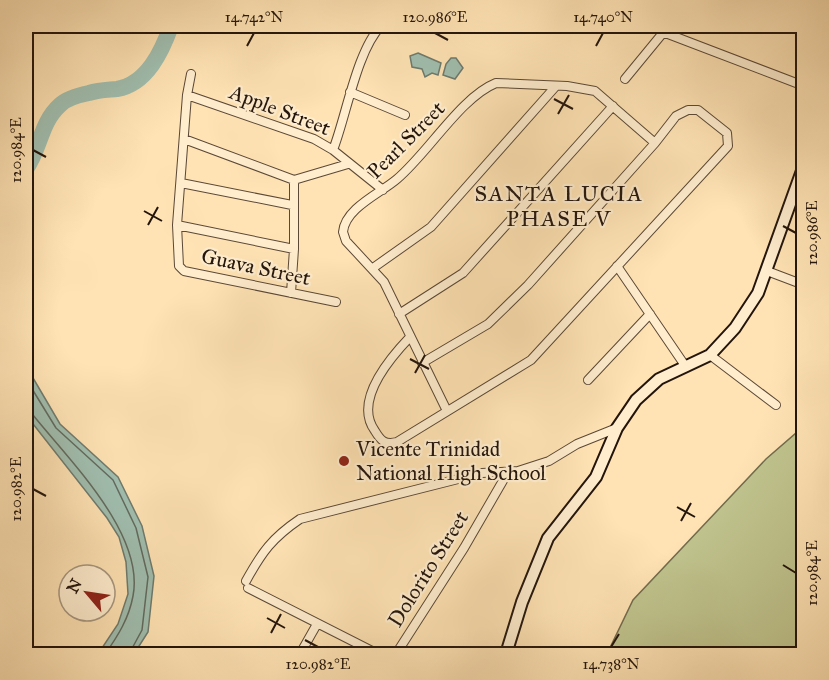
<svg xmlns="http://www.w3.org/2000/svg" width="829" height="680" font-family="'IM FELL Great Primer',serif">
	<style>
		.green { fill: #c0c48e; stroke: #726c4d; stroke-width: 1.5 }
		.water { fill: #a0beaf; stroke: #6e7a6e; stroke-width: 1.5 }
		.lines { fill: none; stroke-linecap: round; stroke-linejoin: round }
		.shore { stroke: #626a5e; stroke-width: 1.5 }
		.river { stroke: #a0beaf; stroke-width: 16 }
		.street-casing { stroke: #5b4836; stroke-width: 10 }
		.secondary-casing { stroke: #24150c; stroke-width: 14 }
		.street { stroke: #ffedce; stroke-width: 8 }
		.secondary { stroke: #ffedce; stroke-width: 10 }
		.ticks { fill: none; stroke: #24150c; stroke-width: 2 }
		.poi-dot { fill: #8f2418; stroke: #ffedce; stroke-width: 2 }
		.labels { text-anchor: middle; stroke-width: 4.5; stroke-linejoin: round; paint-order: stroke }
		.street-label { font-size: 21px; fill: #24150c; stroke: #ffedce }
		.poi-label { font-size: 21px; fill: #24150c; stroke: #ffedce; text-anchor: start }
		.neighbourhood-label { font-size: 22px; letter-spacing: 1.5px; fill: #24150c; stroke: #ffedce }
		.neatline { fill: none; stroke: #24150c; stroke-width: 2 }
		.ticks-label { font-size: 15px; text-anchor: middle; fill: #24150c }
	</style>
	<rect width="100%" height="100%" fill="#ffe3b4"/>
	<filter id="stains"><feTurbulence type="fractalNoise" baseFrequency=".00333" numOctaves="4"/><feColorMatrix values="0 0 0 0 .2 0 0 0 0 .09 0 0 0 0 .02 0 0 0 .5 -.17"/></filter>
	<radialGradient id="worn" r=".72"><stop offset=".6" stop-color="#630" stop-opacity="0"/><stop offset="1" stop-color="#630" stop-opacity=".3"/></radialGradient>
	<path class="green" d="M803,427V654H607L633,600L766,459Z"/>
	<path class="water" d="M418,53L441,63L438,75L432,73L425,77L422,69L412,67L410,56Z
		M451,58H456L463,68L455,79L443,75L446,64Z
		M26,366L60,424L118,477L142,526L154,576L148,632L134,654H98L118,624L128,594L126,562L119,537L107,518L26,415Z"/>
	<g class="lines">
		<path class="shore" d="M26,379L56,428L113,480L136,528L148,577L142,630L129,654
			M26,412L33,415C69,460 145,534 133,596C129,618 118,636 105,654"/>
		<path class="river" d="M26,169C41,148 40,123 60,105C67,98 79,95 89,93C99,90 107,90 117,89C147,84 162,51 171,26"/>
		<g class="street-casing">
			<path id="street" d="M537,26H569
				M191,74L187,95L177,225L179,266L184,271L336,302
				M625,79L662,34H668L804,86
				M350,92L405,115
				M187,95L314,139L333,150L383,190
				M184,139L294,180
				M333,150C346,117 357,50 381,26
				M181,183L292,205
				M177,225L294,249
				M617,266L686,367
				M373,268L431,227L556,86
				M767,271L804,285
				M291,293L294,249V180L348,164
				M399,314L463,273L613,106
				M410,337C389,359 353,401 375,431C381,441 385,445 397,442L531,360L728,146L727,133L698,110H688L676,116L655,143L528,285L488,324L422,363
				M710,355L776,405
				M588,380L650,314
				M447,411L384,282L346,241L343,232C345,208 381,193 397,179C428,153 461,97 496,83L567,86L595,91L655,143
				M246,581C262,552 272,538 300,519L482,473L518,471L549,461L577,444L617,428
				M248,588L378,654
				M300,654L317,624
				M396,654L464,548L508,472"/>
		</g>
		<g class="secondary-casing">
			<path id="secondary" d="M506,654L522,602L548,538L596,477L617,428L636,400L659,379L710,355L735,328L758,293L804,165"/>
		</g>
		<use href="#street" class="street"/>
		<use href="#secondary" class="secondary"/>
	</g>
	<path class="ticks" d="M435,33L448,40M247,46L254,33M596,46L603,33M554,99L573,109M558,114L569,95M33,150L46,157M144,211L162,221M148,225L158,207M783,226L796,233M410,359L429,369M415,373L425,355M33,489L46,496M677,507L695,517M681,521L691,503M783,565L796,573M267,618L285,628M271,633L281,614M305,640L318,647M611,647L619,634"/>
	<circle class="poi-dot" cx="344" cy="461" r="6"/>
	<g class="labels">
		<g class="street-label">
			<text transform="translate(280 110) rotate(21)" y="7">Apple Street</text>
			<text transform="translate(406 140) rotate(-45)" y="7">Pearl Street</text>
			<text transform="translate(256 267) rotate(12)" y="7">Guava Street</text>
			<text transform="translate(428 569) rotate(-58)" y="7">Dolorito Street</text>
		</g>
		<g class="poi-label">
			<text x="356" y="456">Vicente Trinidad<tspan x="356" dy="24">National High School</tspan></text>
		</g>
		<g class="neighbourhood-label">
			<text x="559" y="201">SANTA LUCIA<tspan x="559" dy="25">PHASE V</tspan></text>
		</g>
	</g>
	<rect width="829" height="680" fill="none" stroke="#ffe3b4" stroke-width="66"/>
	<g transform="translate(87 593) rotate(299)"><circle r="28" fill="#ffedce" stroke="#a79780" stroke-width="1.5"/>
	<path d="M0-4.5L10 22L0 15L-10 22Z" fill="#8f2418"/>
	<text y="-9" font-size="16" font-weight="bold" text-anchor="middle" fill="#24150c">N</text>
	</g>
	<rect x="33" y="33" width="763" height="614" class="neatline"/>
	<g class="ticks-label">
		<text x="254" y="22">14.742°N</text>
		<text x="435" y="22">120.986°E</text>
		<text x="603" y="22">14.740°N</text>
		<text transform="translate(16 150) rotate(-90)" y="5">120.984°E</text>
		<text transform="translate(812 233) rotate(-90)" y="5">120.986°E</text>
		<text transform="translate(16 489) rotate(-90)" y="5">120.982°E</text>
		<text transform="translate(812 573) rotate(-90)" y="5">120.984°E</text>
		<text x="318" y="669">120.982°E</text>
		<text x="611" y="669">14.738°N</text>
	</g>
	<rect width="100%" height="100%" filter="url(#stains)"/>
	<rect width="100%" height="100%" fill="url(#worn)"/>
</svg>
